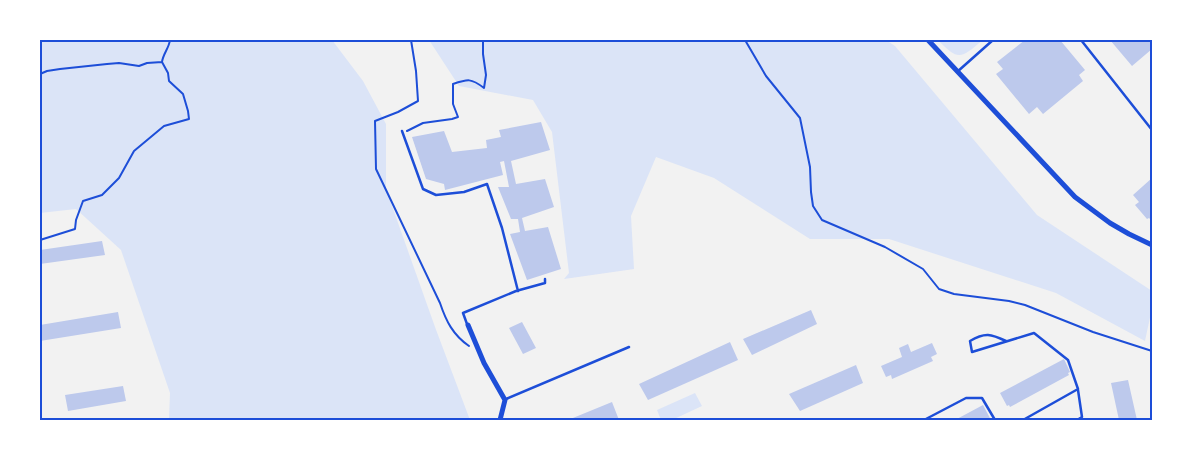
<svg xmlns="http://www.w3.org/2000/svg" width="1192" height="460" font-family="'Open Sans',sans-serif">
	<style>
		.green { fill: #dbe4f7 }
		.building { fill: #bdc9ec }
		.lines { fill: none; stroke-linecap: round; stroke-linejoin: round }
		.path { stroke: #1d4ed8; stroke-width: 2 }
		.service { stroke: #1d4ed8; stroke-width: 2.5 }
		.minor { stroke: #1d4ed8; stroke-width: 5 }
		.neatline { fill: none; stroke: #1d4ed8; stroke-width: 2 }
	</style>
	<rect width="100%" height="100%" fill="#f2f2f2"/>
	<path class="green" d="M40,40H332L363,81L386,124V189L435,327L470,420H169L170,393L121,250L76,209L40,213Z
		M429,40H886L895,46L1037,215L1152,291V308L1145,341L1056,293L889,239H810L714,178L656,157L631,216L634,269L564,279L569,273L552,132L533,100L459,86Z
		M938,40H983C961,58 959,62 938,40Z
		M695,393L702,406L672,420H661L657,410Z"/>
	<path class="building" d="M1025,40H1060L1085,70L1079,75L1083,81L1043,114L1037,107L1029,114L996,74L1003,69L997,62Z
		M1110,40H1152V49L1132,66Z
		M541,122L550,150L511,161L516,184L545,179L554,207L522,218L525,231L548,227L561,269L527,280L510,234L520,232L518,219H511L498,187H509L504,161L500,162L503,175L445,190L444,184L426,179L412,137L444,131L452,152L487,148L486,140L501,137L499,130Z
		M1152,178V221L1149,218L1147,219L1135,205L1139,202L1133,195Z
		M102,241L105,255L40,264V250Z
		M811,310L817,324L752,355L743,339Z
		M118,312L121,328L40,341V325Z
		M522,322L536,348L523,354L509,328Z
		M730,342L738,360L648,400L639,384Z
		M932,343L937,354L931,357L933,361L892,379L891,375L886,377L881,366L902,357L899,348L908,344L911,352Z
		M1064,359L1070,372L1068,373L1069,375L1010,407L1009,405L1007,406L1000,393Z
		M856,365L863,383L800,411L789,394Z
		M1128,380L1137,420H1119L1111,383Z
		M123,386L126,401L68,411L65,395Z
		M612,402L619,420H568Z
		M983,405L991,420H955Z"/>
	<g class="lines">
		<path class="path" d="M411,40L416,71L418,101L398,112L375,121L376,169L440,303C446,321 453,335 469,346
			M745,40L766,76L800,118L810,167L811,192L813,206L822,220L885,247L923,269L939,289L954,294L1009,301L1025,305L1093,332L1152,351
			M40,74L47,71L60,69L107,64L119,63L139,66L147,63L162,62C163,54 169,48 170,40
			M407,131L423,123L452,119L458,117L453,104V84C468,79 471,78 484,88L486,75L483,54V40
			M40,240L75,229L76,220L83,201L102,195L119,178L134,151L164,126L189,119L188,111L183,94L169,81L168,73L162,62"/>
		<path class="service" d="M1081,40L1152,130
			M957,72L993,40
			M402,131L423,189L436,195L464,192L487,184L502,228L518,291
			M467,324L463,313L516,291L545,283V279
			M1006,341C991,334 985,332 970,341L972,352L1034,333L1068,360L1078,389L1023,420
			M506,399L629,347
			M924,420L966,398H982L995,420
			M1077,420L1082,417L1078,390"/>
		<path class="minor" d="M928,40L1075,197L1110,223L1129,234L1152,245
			M468,325L484,363L505,400L500,420"/>
	</g>
	<rect width="1192" height="460" fill="none" stroke="#ffffff" stroke-width="82"/>
	<rect x="41" y="41" width="1110" height="378" class="neatline"/>
</svg>
